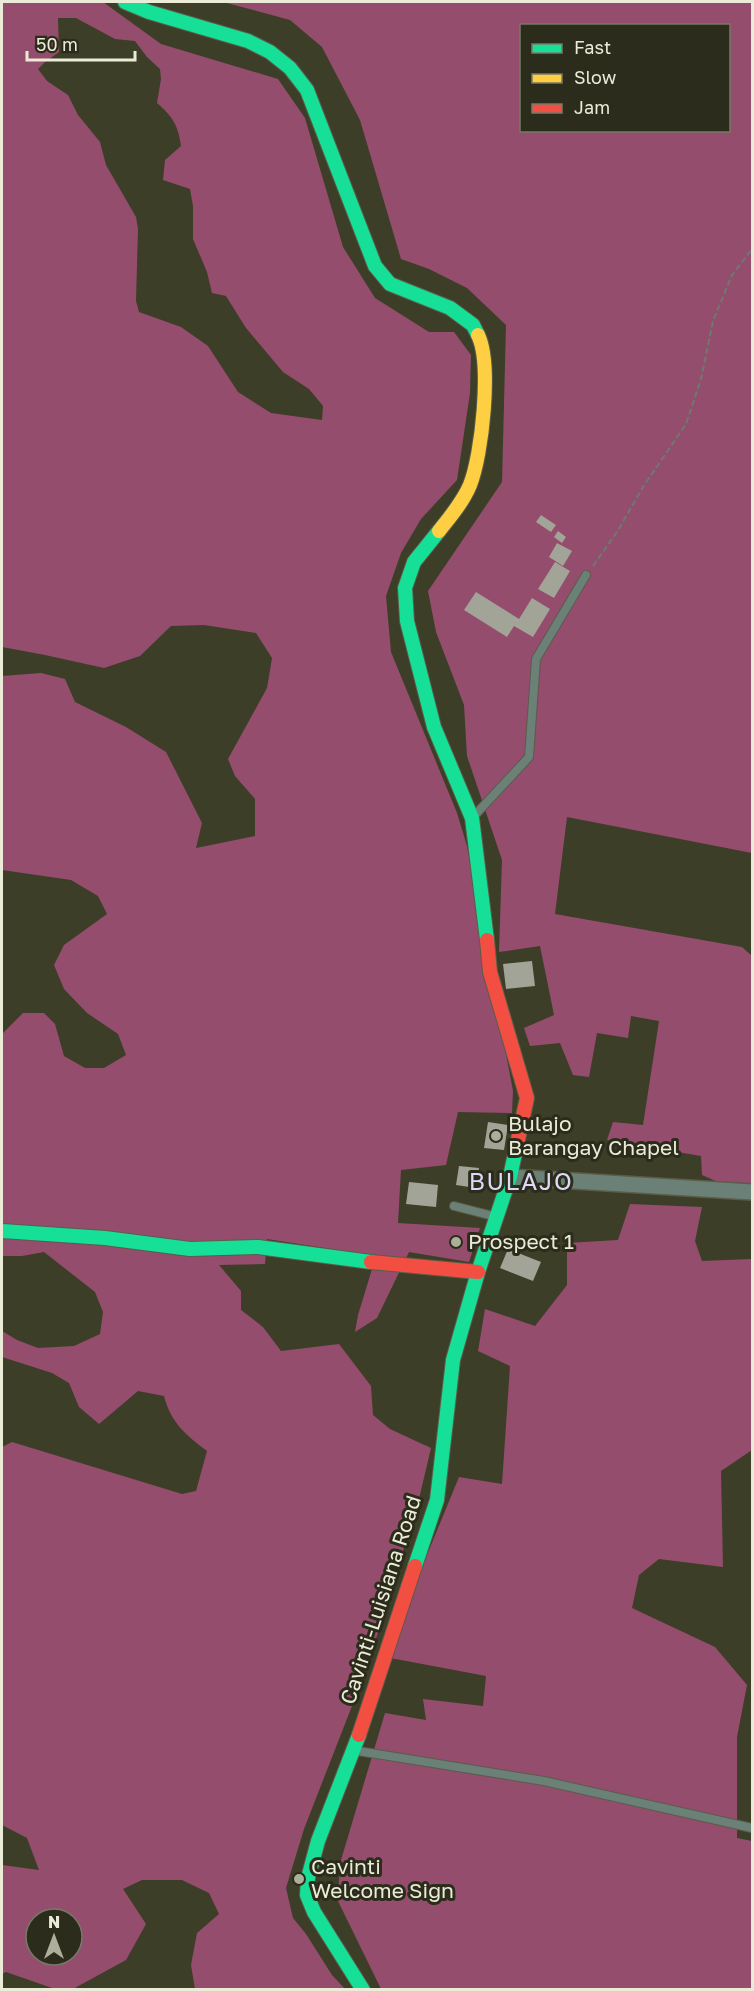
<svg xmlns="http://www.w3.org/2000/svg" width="754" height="1991" font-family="'Golos Text',sans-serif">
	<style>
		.forest { fill: #944d6d; fill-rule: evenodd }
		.building { fill: #a2a497 }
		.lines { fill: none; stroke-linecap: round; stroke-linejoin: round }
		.lane-casing { stroke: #5b5c49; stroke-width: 10 }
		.street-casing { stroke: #5b5c49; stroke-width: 18 }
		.fast-casing { stroke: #5b5c49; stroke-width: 16 }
		.slow-casing { stroke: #5b5c49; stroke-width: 16 }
		.jam-casing { stroke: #5b5c49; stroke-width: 16 }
		.path { stroke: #6d7a6f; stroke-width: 2; stroke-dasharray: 6 3; stroke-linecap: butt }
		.lane { stroke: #6b8076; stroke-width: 8 }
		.street { stroke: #6b8076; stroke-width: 15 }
		.fast { stroke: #16e098; stroke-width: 14 }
		.slow { stroke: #ffcf43; stroke-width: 14 }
		.jam { stroke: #f24e42; stroke-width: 14 }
		.poi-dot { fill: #aeaf9a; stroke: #2b2c1b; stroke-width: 2 }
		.labels { text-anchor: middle; stroke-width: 6; stroke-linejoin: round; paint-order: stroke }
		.poi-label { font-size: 21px; fill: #ebecd7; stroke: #2b2c1b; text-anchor: start }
		.street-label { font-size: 21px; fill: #ebecd7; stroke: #2b2c1b }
		.quarter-label { font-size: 24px; letter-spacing: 1.5px; fill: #dddaf7; stroke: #2b2c1b }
	</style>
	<rect width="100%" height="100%" fill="#3d3e28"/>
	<path class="forest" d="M2,2H103L161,44L278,79L305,118L343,247L375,298L429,332H454L471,355L470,393L457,480L421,519L401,553L386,596L391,652L457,813L467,846L513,1091L512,1113L458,1112L446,1165L401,1170L398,1223L480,1228L469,1262L409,1252L377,1318L355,1332L358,1315L376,1256L267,1239L265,1264L219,1265L241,1291V1310L263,1327L281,1351L339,1344L371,1386L373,1415L390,1429L431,1448L419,1499L368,1665L304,1829L286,1888L293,1918L306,1934L332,1975L345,1989H195L191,1965L197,1933L219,1914L209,1893L182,1880H142L123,1889L146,1924L126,1960L73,1989H55L6,1972L2,1974V1865L39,1870L27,1838L2,1825V1447L12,1442L182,1494L196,1491L207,1451C186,1435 171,1423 164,1396L138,1391L99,1424L79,1407L69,1383L52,1373L2,1357V1331L17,1340L38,1348L74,1346L100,1334L103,1312L95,1292L44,1252L22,1256H2V1034L23,1013H44L55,1024L64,1056L85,1068H104L126,1055L118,1034L87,1013L64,989L54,965L64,945L107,914L98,896L71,880L2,870V676L41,673L65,679L75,702L126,727L166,752L202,823L196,848L255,836V799L235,776L228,759L267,688L272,658L256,633L204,625L171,626L140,656L104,668L45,655L2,647ZM58,18H76L115,39L135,41L147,57L160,69L161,79L157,103C173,117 178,125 181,146L165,160L163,180L190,189L193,206V239L207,272L212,293L226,296L246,328L283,372L309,389L323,406L322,420L271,413L238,392L208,346L181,327L139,312L136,301L138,229L136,217L106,165L100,142L78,115L68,95L47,81L38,69L45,62L59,52ZM36,1919H72V1955H36Z
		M223,2H752V853L567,817L555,914L742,947L752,956V1197L702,1175L701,1156L607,1140L613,1122L643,1125L659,1021L631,1016L628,1038L597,1033L589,1077L573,1075L560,1043L530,1046L524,1028L554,1015L540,946L499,952L502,860L467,756L464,705L436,632L428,591L502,482L506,325L467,288L429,269L401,259L360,120L322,47L290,20ZM522,26H728V130H522Z
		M630,1204L702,1207L695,1241L702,1261L752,1259V1450L721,1471L723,1567L659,1559L639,1575L632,1608L715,1647L747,1685L737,1737V1838L752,1841V1989H381L337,1899L341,1860L385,1713L426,1720L423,1699L483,1706L486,1676L385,1657L459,1477L502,1484L510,1366L478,1351L485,1309L535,1326L567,1285V1243L618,1240Z"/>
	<path class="building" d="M541,515L556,525L551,532L536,522Z
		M558,531L566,537L562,543L554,537Z
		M557,543L572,551L563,566L549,557Z
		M555,562L570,571L554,598L538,589Z
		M476,592L519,619L532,598L550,609L533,637L514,626L507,637L464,610Z
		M532,961L535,986L506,989L503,964Z
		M488,1122L508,1125L504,1150L484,1148Z
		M459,1166L479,1168L476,1188L456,1185Z
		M409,1182L438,1185L436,1207L406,1204Z
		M508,1249L541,1262L533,1281L500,1268Z"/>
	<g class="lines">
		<g class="lane-casing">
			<path id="lane" d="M475,815L529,757L536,659L586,575
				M454,1206L493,1216
				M358,1751L544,1781L752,1828"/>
		</g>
		<g class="street-casing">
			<path id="street" d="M510,1177L752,1192"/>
		</g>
		<g class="fast-casing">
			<path id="fast" d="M125,2L149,12L248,41L270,52L290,68L307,90L375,266L390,284L450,308L473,325L478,335
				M439,531L414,562L405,588L407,621L434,727L472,818L487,940
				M2,1231L105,1238L190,1249L258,1247L371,1262
				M415,1566L437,1500L453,1360L478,1272L510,1177L517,1144
				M359,1735L318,1841L308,1878L307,1895L314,1912L363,1990"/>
		</g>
		<g class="slow-casing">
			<path id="slow" d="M439,531C450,517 463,502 470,485C482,455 492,364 478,335"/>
		</g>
		<g class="jam-casing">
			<path id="jam" d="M487,940L490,972L527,1098L517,1144
				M371,1262L478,1272
				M359,1735L415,1566"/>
		</g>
		<path class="path" d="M593,566L617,532L643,487L686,424L701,379L713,321L732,275L752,249"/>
		<use href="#lane" class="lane"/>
		<use href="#street" class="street"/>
		<use href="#fast" class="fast"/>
		<use href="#slow" class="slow"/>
		<use href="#jam" class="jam"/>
	</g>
	<g class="poi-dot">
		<circle cx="496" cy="1136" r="6"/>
		<circle cx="456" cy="1242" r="6"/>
		<circle cx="299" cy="1879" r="6"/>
	</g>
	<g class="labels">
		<g class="poi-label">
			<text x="508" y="1131">Bulajo<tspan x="508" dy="24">Barangay Chapel</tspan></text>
			<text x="468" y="1249">Prospect 1</text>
			<text x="311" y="1874">Cavinti<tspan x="311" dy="24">Welcome Sign</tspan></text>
		</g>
		<g class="street-label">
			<text transform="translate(381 1600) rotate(-72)" y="7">Cavinti-Luisiana Road</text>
		</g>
		<g class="quarter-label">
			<text x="521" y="1190">BULAJO</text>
		</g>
	</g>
	<rect width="754" height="1991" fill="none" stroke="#ebecd7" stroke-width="6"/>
	<rect x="520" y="24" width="210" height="108" fill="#2b2c1b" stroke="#787966" stroke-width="1.5"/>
	<rect x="532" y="44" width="30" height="9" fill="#16e098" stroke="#787966" stroke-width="1.5"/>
	<text x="574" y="54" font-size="18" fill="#ebecd7">Fast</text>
	<rect x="532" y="74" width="30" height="9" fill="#ffcf43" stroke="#787966" stroke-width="1.5"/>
	<text x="574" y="84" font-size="18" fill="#ebecd7">Slow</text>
	<rect x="532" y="104" width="30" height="9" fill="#f24e42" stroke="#787966" stroke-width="1.5"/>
	<text x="574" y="114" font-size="18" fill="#ebecd7">Jam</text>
	<g transform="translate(54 1937)"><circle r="28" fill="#2b2c1b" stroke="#787966" stroke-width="1.5"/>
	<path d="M0-4.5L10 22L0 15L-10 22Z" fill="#aeaf9a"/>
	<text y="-9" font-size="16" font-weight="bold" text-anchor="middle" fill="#ebecd7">N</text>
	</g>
	<path d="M27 51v9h108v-9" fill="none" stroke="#ebecd7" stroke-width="3"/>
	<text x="36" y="51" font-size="18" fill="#ebecd7" stroke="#2b2c1b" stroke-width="4.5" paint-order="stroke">50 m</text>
</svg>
